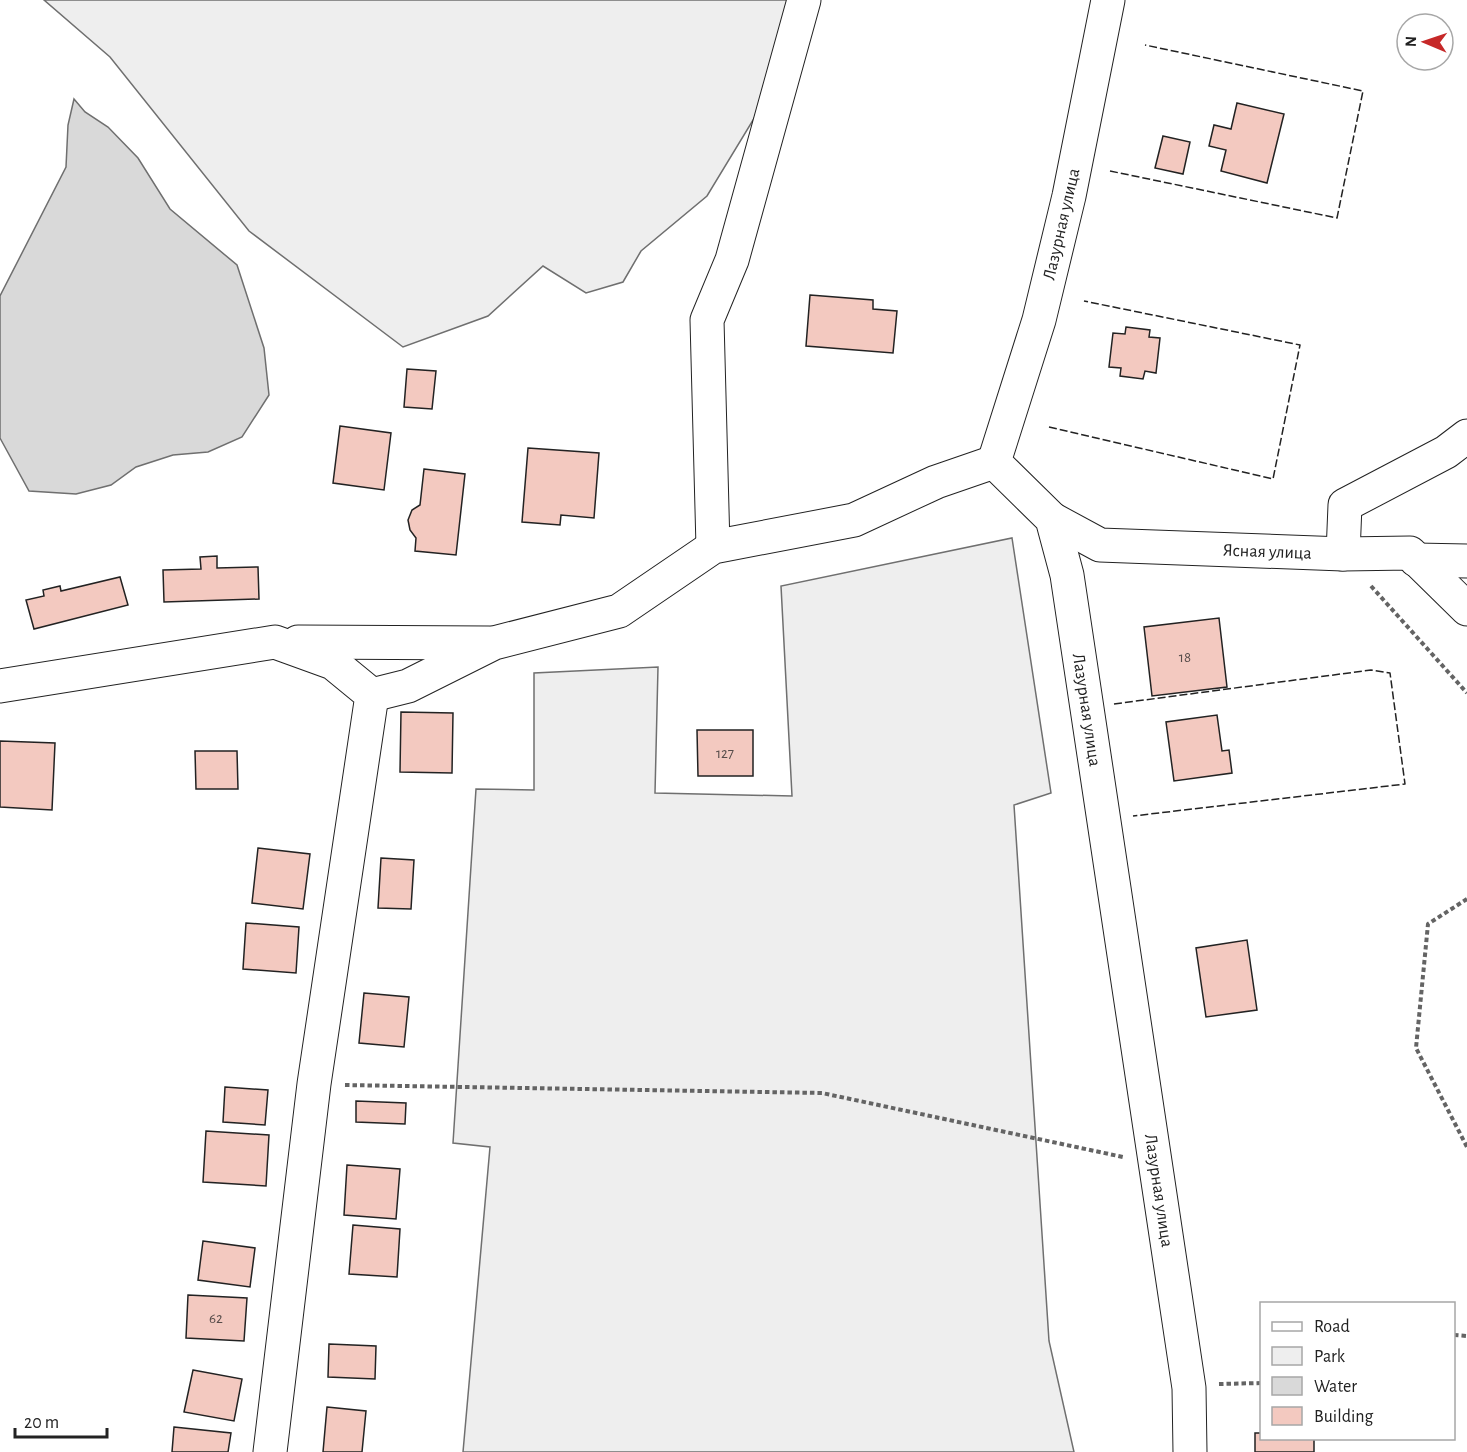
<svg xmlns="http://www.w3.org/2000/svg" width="1467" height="1452" font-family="'Alegreya Sans',sans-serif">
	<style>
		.green { fill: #eee; stroke: #6f6f6f; stroke-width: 1.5 }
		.water { fill: #d9d9d9; stroke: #6f6f6f; stroke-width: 1.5 }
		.building { fill: #f3c9c0; stroke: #222; stroke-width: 1.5 }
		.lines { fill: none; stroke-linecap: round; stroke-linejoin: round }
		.minor-casing { stroke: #222; stroke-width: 35 }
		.path { stroke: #646464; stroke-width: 4; stroke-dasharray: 4.5 3; stroke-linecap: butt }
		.minor { stroke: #fff; stroke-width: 33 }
		.fence { stroke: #222; stroke-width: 1.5; stroke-dasharray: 8 3; stroke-linecap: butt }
		.labels { text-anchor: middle; stroke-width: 4.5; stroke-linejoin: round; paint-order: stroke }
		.number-label { font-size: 15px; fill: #564c4a }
		.street-label { font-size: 18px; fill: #222; stroke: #fff }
	</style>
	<rect width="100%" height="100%" fill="#fff"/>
	<path class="green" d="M44,0H791L767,97L707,196L641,251L623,282L586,293L543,266L488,316L403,347L249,231L110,57Z
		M1012,538L1051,793L1014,805L1049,1341L1074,1452H463L490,1147L453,1143L476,789L534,790V673L658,667L655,793L792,796L781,586Z"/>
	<path class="water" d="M74,99L85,112L108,127L138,158L170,209L237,265L264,348L269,395L242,437L208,452L173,455L136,467L111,485L76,494L29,491L0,438V296L66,167L68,125Z"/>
	<path class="building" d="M1237,103L1284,114L1267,183L1221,171L1226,150L1209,146L1214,125L1231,129Z
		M1163,136L1190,142L1183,174L1155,168Z
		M810,295L873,300V309L897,311L893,353L806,346Z
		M1126,327L1150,330L1149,337L1160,338L1156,373L1145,371L1143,379L1120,376L1121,368L1109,367L1113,333L1125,334Z
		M407,369L436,371L432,409L404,407Z
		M340,426L391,433L384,490L333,483Z
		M528,448L599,453L594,518L561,515L560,525L522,522Z
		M424,469L465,474L456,555L415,551L416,538L410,530L408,520L412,510L420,505Z
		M217,556V568L258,567L259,599L164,602L163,570L201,569L200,557Z
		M120,577L128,605L34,629L26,600L44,596L43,590L60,586L61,591Z
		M1219,618L1227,687L1152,696L1144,627Z
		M401,712L453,713L452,773L400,772Z
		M1217,715L1222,751L1229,750L1232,773L1174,781L1166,722Z
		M697,730H753V776H698Z
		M0,741L55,743L52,810L0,807Z
		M195,751H237L238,789H196Z
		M258,848L310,854L303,909L252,903Z
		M381,858L414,860L411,909L378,908Z
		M246,923L299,927L296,973L243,969Z
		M1247,940L1257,1010L1206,1017L1196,948Z
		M364,993L409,997L404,1047L359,1043Z
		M225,1087L268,1090L265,1125L223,1122Z
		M356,1101L406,1103L405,1124L356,1122Z
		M206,1131L269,1135L266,1186L203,1182Z
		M347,1165L400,1169L396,1219L344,1215Z
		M353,1225L400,1229L397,1277L349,1274Z
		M203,1241L255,1248L250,1287L198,1280Z
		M188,1295L247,1298L244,1341L186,1338Z
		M329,1344L376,1346L375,1379L328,1377Z
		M193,1370L242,1379L234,1421L184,1412Z
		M327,1407L366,1411L362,1452H323Z
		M174,1427L231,1433L228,1452H172Z
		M1255,1433H1262V1438H1314V1452H1255Z"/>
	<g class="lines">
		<g class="minor-casing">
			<g id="minor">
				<path id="s1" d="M1108,0L1069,196L1039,320L994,462L1052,519L1067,575L1189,1388L1190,1452"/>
				<path id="s2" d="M1052,519L1100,545L1343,554L1410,553L1467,609"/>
				<path d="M713,547L707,320L732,260L804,0"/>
				<path d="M1343,554L1345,505L1446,452L1467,436"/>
				<path d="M1416,560L1467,561"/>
				<path d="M298,642L489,643"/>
				<path d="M0,686L275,642L333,663L372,695L314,1084L270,1452"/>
				<path d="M372,695L408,686L494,643L619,611L713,547L854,520L936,482L994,462"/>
			</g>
		</g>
		<path class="path" d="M1371,586L1467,693
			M1467,899L1428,924L1416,1048L1467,1147
			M345,1085L822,1093L1123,1157
			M1454,1335L1467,1336
			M1219,1384L1262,1383"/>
		<use href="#minor" class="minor"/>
		<path class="fence" d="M1110,171L1337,218L1363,91L1145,45
			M1049,427L1273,479L1300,345L1084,301
			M1114,704L1371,670L1390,673L1405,784L1133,816"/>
	</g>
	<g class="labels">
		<g class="number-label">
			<text x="1185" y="662">18</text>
			<text x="725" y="758">127</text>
			<text x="216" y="1323">62</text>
		</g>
		<g class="street-label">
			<text transform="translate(1061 224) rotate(-77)" y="6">Лазурная улица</text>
			<text dy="6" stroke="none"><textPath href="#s2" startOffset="222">Ясная улица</textPath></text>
			<text dy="6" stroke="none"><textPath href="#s1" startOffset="752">Лазурная улица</textPath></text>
			<text dy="6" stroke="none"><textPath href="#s1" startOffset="1238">Лазурная улица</textPath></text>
		</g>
	</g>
	<rect x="1260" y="1302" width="195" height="138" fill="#ffffff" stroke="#a7a7a7" stroke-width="1.5"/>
	<rect x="1272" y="1322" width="30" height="9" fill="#ffffff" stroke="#a7a7a7" stroke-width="1.5"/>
	<text x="1314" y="1332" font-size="18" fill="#222222">Road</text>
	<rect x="1272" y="1347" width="30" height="18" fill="#eeeeee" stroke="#a7a7a7" stroke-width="1.5"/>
	<text x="1314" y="1362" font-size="18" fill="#222222">Park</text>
	<rect x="1272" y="1377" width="30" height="18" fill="#d9d9d9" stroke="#a7a7a7" stroke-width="1.5"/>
	<text x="1314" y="1392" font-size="18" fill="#222222">Water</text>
	<rect x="1272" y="1407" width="30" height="18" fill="#f3c9c0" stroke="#a7a7a7" stroke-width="1.5"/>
	<text x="1314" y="1422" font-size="18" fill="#222222">Building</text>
	<g transform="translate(1425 42) rotate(272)"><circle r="28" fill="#ffffff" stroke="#a7a7a7" stroke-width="1.5"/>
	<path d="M0-4.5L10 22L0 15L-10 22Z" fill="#c62828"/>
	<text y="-9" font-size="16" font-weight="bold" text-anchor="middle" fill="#222222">N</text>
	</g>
	<path d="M15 1428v9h92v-9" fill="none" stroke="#222222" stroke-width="3"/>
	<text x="24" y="1428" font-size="18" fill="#222222" stroke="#ffffff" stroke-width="4.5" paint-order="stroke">20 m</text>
</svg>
